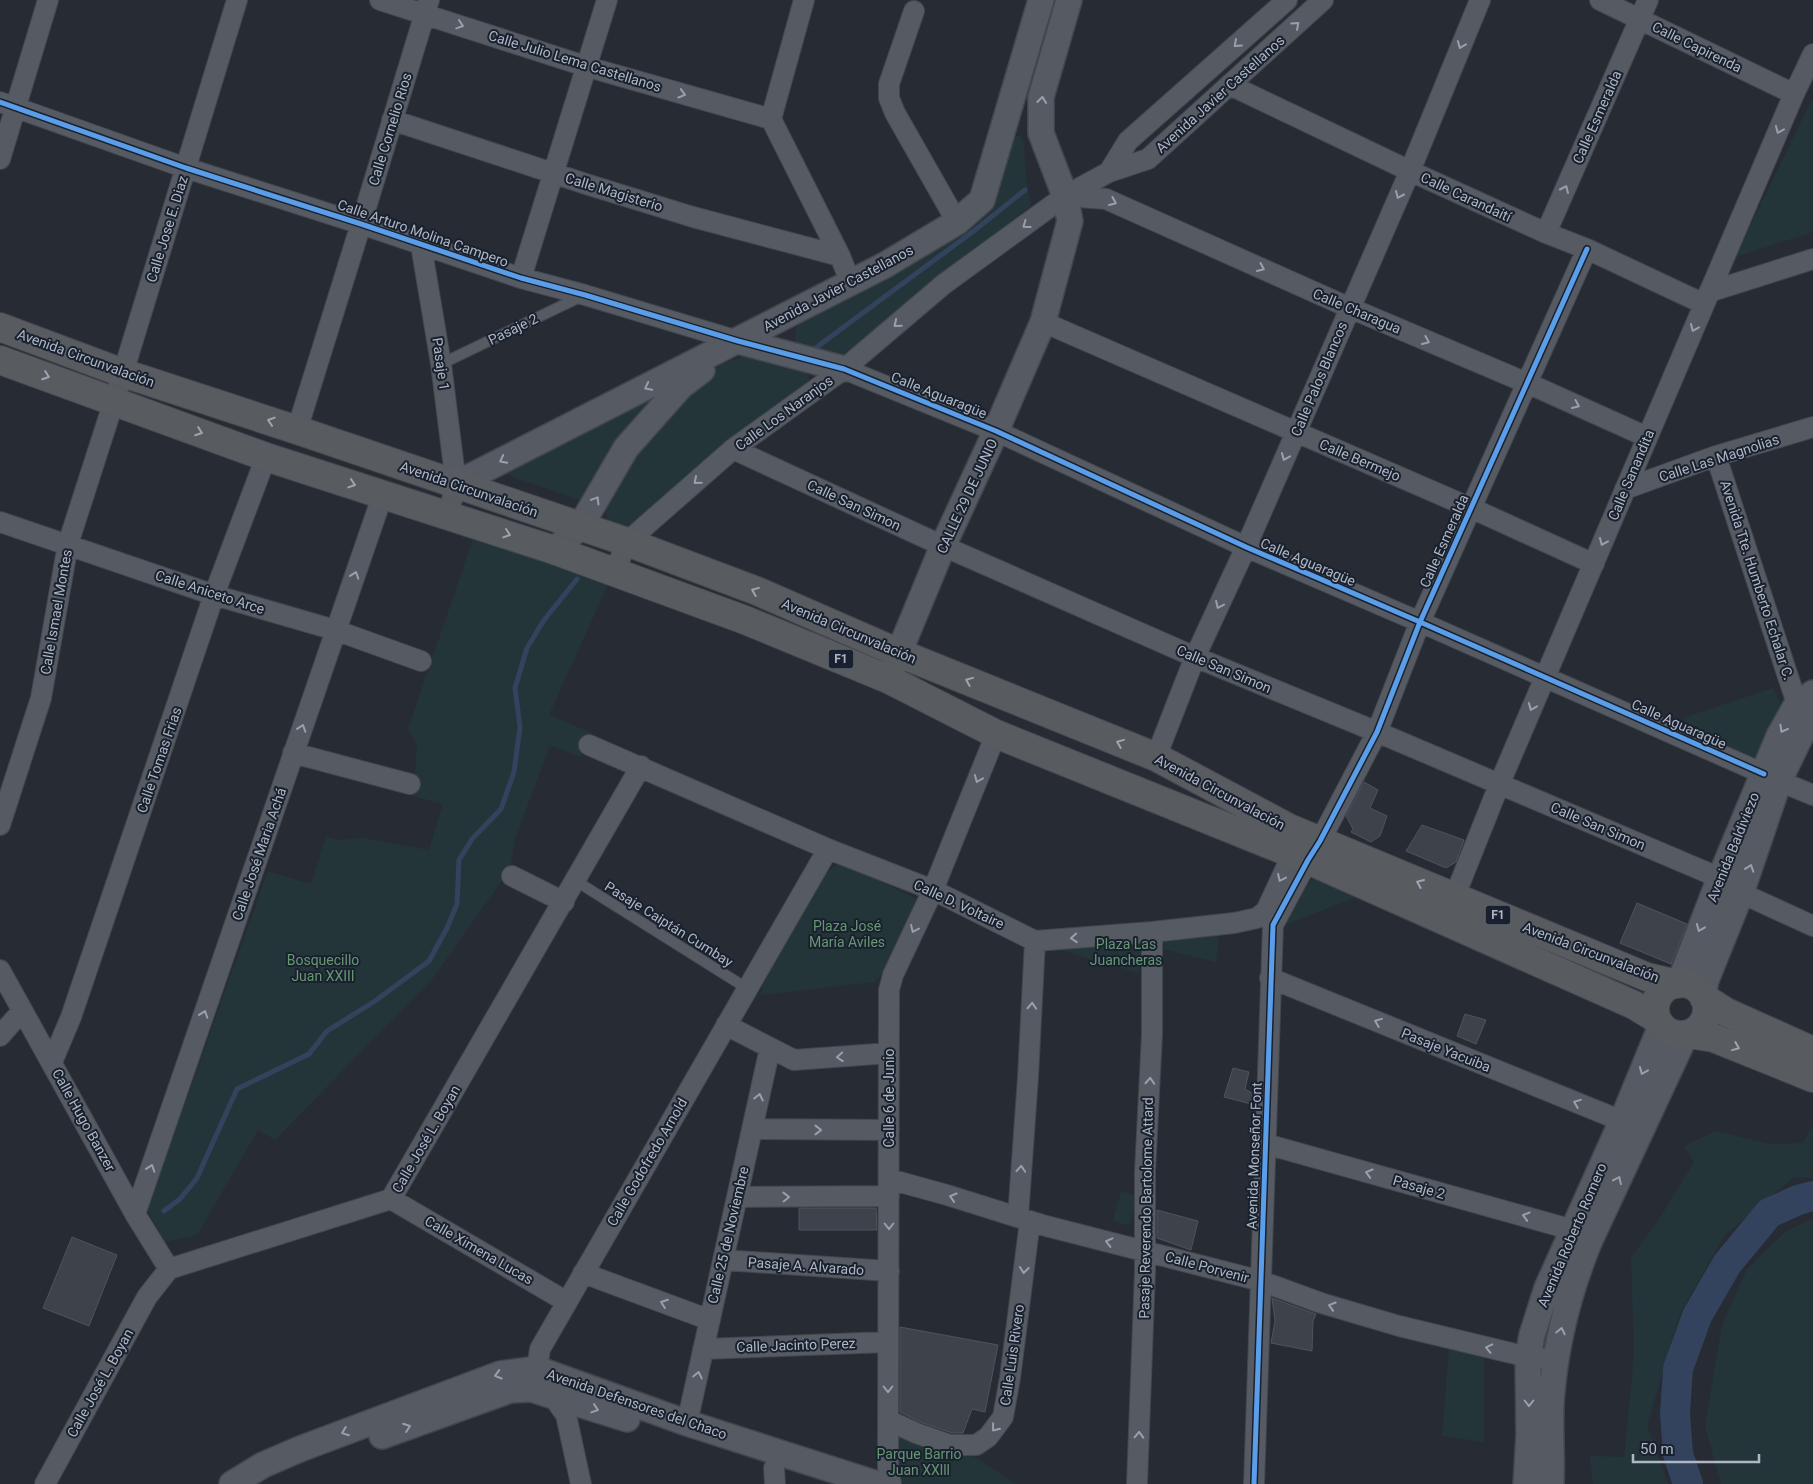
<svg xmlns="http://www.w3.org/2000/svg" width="1813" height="1484" font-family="Roboto,sans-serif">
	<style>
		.green { fill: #24353a }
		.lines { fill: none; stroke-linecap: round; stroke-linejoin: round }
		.stream { stroke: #33435d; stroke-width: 5 }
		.river { stroke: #33435d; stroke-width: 30 }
		.building { fill: #3e424a; stroke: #4e535c }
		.service-casing { stroke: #42464d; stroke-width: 12 }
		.minor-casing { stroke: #42464d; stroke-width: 22 }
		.tertiary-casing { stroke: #42464d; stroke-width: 28 }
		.trunk-casing { stroke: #43474f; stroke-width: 30 }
		.service { stroke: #565a62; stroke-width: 10 }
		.minor { stroke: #565a62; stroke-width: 20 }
		.tertiary { stroke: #565a62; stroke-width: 25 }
		.trunk { stroke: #585b60; stroke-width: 28 }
		.cycleway-casing { stroke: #1a212e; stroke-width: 8 }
		.cycleway { stroke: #5a9eea; stroke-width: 5 }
		.oneway { stroke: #99a0ad }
		.oneway2 { stroke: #9ea5b2 }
		.labels { text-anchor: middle; stroke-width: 4; stroke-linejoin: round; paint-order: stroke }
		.shield { fill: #1a212e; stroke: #828a98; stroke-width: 1 }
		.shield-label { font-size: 12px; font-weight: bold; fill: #afb7c6 }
		.street-label { font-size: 14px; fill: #afb7c6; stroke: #1a212e }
		.park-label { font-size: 14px; fill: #669774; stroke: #1a212e }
	</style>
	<rect width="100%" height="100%" fill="#272b34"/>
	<path class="green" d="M1813,97V232L1735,257Z
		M1020,136L1024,143L1026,177L1031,206L861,343L840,356L797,346C792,333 797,325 805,315L961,228L1013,137Z
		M742,357L769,358L805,368L809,379L805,387L630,531L608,525L606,510L611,492L654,431L692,386L722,364Z
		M673,383L589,496L581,500L498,472Z
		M475,533L609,582L549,715L592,733L580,757L550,745L515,839L511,864L500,883L433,978L275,1140L258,1130L197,1235L165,1242L147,1210L268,871L311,884L326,837L339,840L363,838L429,850L443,804L413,796L417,746L408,729Z
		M1773,688L1781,705L1758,760L1688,731L1683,718Z
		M838,864L853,867L919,901L884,972L874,982L760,995L766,977L824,873Z
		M1320,875L1364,892L1354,898L1284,925C1292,906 1301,884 1320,875Z
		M1220,926L1216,962L1158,948V933Z
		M1146,933L1139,973L1060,950V946Z
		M1813,1125V1178L1794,1177L1724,1236L1680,1314L1647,1425L1668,1484H1593L1590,1456L1624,1457L1634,1355L1631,1257L1658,1221L1694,1162L1684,1146L1716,1131L1769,1144L1803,1143Z
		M1121,1191L1138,1197L1129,1226L1113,1220Z
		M1813,1218V1484H1721L1705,1426L1722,1325L1747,1269L1785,1232Z
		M1449,1348L1484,1355V1442L1442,1436Z
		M894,1429L977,1458L1015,1484H905L897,1480Z"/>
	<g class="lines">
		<path class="stream" d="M810,352L975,230L1025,190
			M164,1211L180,1199L197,1178L237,1089L309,1054L327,1031L375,1001L429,961L447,928L457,904L459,860L472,839L501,809L514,772L520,727L515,688L527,648L544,620L577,579"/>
		<path class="river" d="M1688,1484L1678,1454L1675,1413L1678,1369L1697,1316L1727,1264L1769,1213L1798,1200L1813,1196"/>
	</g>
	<path class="building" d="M1364,782L1378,790L1370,808L1387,816L1380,836L1371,842L1351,832L1353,829L1346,816Z
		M1422,825L1464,840L1456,862L1446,868L1406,851Z
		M1637,903L1687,924L1671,964L1620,943Z
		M1465,1014L1486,1020L1476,1044L1457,1036Z
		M1233,1068L1249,1072L1245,1089L1255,1095V1105L1224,1097Z
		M799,1208H876L877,1230H799Z
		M1157,1210L1198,1221L1191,1250L1157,1238Z
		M72,1237L117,1255L89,1326L43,1308Z
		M1272,1298L1316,1314L1313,1321L1312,1351L1271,1343L1275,1321Z
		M900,1327L998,1345L985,1412L972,1409L963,1433H952L920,1422L900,1412Z"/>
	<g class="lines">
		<g class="service-casing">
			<path id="service" d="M441,364L582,296
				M576,881L748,989"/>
		</g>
		<g class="minor-casing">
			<path id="minor" d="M380,0L588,67L771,119
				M804,0L771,119L840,256L850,281
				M1600,0L1794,94
				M914,11L889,84V98L895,113L957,222
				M1230,85L1410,171L1546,233L1587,249L1704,304
				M0,102L186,168L361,224L521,278L585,295L738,341
				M392,120L586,184L693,217L840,256
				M0,159L48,0
				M1109,172L1128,141L1287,0
				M1065,196L1106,199L1350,308L1527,383L1647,437
				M1546,233L1648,0
				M421,245L441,364L456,484L448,515
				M521,278L607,0
				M1709,292L1813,259
				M1043,322L1471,508L1594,564
				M844,369L996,431L1246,547L1420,622L1764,774
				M297,430L361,224L429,0
				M733,449L943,546L1195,657L1377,732L1720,878
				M1716,456L1797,704
				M1625,489L1716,456L1813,427
				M0,522L214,595L335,630L421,661
				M615,571L627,542L733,449L844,369L944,284L1065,196L1109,172L1148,159L1323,0
				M589,745L828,849L933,890L1035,941L1152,932L1234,923L1257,918L1266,911L1298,842
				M293,753L410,784
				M1156,757L1195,657L1246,547L1410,171L1480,0
				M1779,781L1813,795
				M0,825L41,698L68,544L123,373L237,0
				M512,876L564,902
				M1741,893L1813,926
				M1454,898L1499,785L1794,94L1813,54
				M0,970L135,1214L169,1269
				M1270,978L1622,1121
				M726,1025L794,1060L889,1053
				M0,1036L22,1011
				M52,1062L71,1017L214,595L266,457
				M752,1129L889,1130
				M1266,1144L1573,1230
				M889,1179L947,1195L1046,1226L1261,1281L1321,1303L1399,1326L1528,1357L1555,1360
				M737,1197L889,1196
				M391,1199L567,1302
				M135,1214L383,494
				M1018,1217L1028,1077L1035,941
				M723,1260L889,1271
				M583,1273L710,1320
				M703,1349L888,1342
				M888,1420L916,1433L950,1445H976L988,1437L1003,1417L1010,1378L1030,1221
				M687,1423L770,1048
				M774,1468L775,1484
				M45,1484L147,1297L169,1269L391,1199L641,766
				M581,1484L566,1415L544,1384L537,1369L540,1349L828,849
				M891,1484L888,1467L889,990L893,975L933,890L996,734
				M1137,1484L1145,1271V1172L1152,1034V932
				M1254,1484L1273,925L1308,860L1320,841L1377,732L1420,622L1587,249"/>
		</g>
		<g class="tertiary-casing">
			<path id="tertiary" d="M738,341L844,369
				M456,484L885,265L957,222L982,200L1041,0
				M554,550L580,527L626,448L681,386L702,370
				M891,672L943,546L996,431L1043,322L1070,221L1065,196L1041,133V97L1069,0
				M1679,984L1720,878L1779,736L1797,704L1813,693
				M1703,996L1706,980L1741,893L1779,781L1804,729L1813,720
				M382,1436L510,1390L531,1389L627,1419
				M232,1484L263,1465L300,1449L500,1374L537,1369L687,1423L877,1484
				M1526,1484L1529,1435L1528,1357L1532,1335L1547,1288L1622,1121L1661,1026
				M1551,1484C1552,1457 1550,1430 1551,1403C1555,1346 1568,1293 1590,1240L1686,1034"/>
		</g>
		<g class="trunk-casing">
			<path id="trunk" d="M0,327L123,373L297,430L627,542L757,591L899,653L1156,757L1289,828L1647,977L1677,984
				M0,360L266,457L554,550L745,620L888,679L996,734L1308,860L1634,1005L1657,1019
				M1655 1009a26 26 0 1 1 52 0a26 26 0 1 1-52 0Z
				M1704,998L1726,1012L1813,1051
				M1689,1034L1714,1038L1813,1078"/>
		</g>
		<use href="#service" class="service"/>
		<use href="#minor" class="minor"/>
		<use href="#tertiary" class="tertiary"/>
		<use href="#trunk" class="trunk"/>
		<g class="cycleway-casing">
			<path id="cycleway" d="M0,102L186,168L361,224L521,278L585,295L738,341L844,369L996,431L1246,547L1420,622L1764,774
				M1254,1484L1273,925L1308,860L1320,841L1377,732L1420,622L1587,249"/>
		</g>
		<use href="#cycleway" class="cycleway"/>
	</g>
	<defs><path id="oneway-chevron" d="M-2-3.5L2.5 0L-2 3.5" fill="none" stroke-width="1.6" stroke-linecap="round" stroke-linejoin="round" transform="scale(1.25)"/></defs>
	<g class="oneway">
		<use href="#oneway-chevron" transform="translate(460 25) rotate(18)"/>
		<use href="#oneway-chevron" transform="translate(1296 25) rotate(-42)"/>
		<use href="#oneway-chevron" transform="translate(1237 44) rotate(138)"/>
		<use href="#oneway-chevron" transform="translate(1461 45) rotate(112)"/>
		<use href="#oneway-chevron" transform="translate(682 94) rotate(16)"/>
		<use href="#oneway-chevron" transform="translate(1042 100) rotate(-84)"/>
		<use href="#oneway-chevron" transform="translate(1779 130) rotate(113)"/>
		<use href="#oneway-chevron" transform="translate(1565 189) rotate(-66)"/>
		<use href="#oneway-chevron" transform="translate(1399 195) rotate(114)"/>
		<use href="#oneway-chevron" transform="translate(1113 202) rotate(23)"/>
		<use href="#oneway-chevron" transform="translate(1026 225) rotate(144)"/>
		<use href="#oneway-chevron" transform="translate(1261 268) rotate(24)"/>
		<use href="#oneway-chevron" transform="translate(897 324) rotate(140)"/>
		<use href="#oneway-chevron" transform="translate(1694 328) rotate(113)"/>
		<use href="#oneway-chevron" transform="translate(1426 341) rotate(23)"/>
		<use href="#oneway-chevron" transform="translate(648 387) rotate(153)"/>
		<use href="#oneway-chevron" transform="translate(1576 405) rotate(24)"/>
		<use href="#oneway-chevron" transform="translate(1285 457) rotate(113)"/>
		<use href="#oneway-chevron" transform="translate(503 460) rotate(153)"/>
		<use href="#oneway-chevron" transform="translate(697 481) rotate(139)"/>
		<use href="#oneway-chevron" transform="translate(596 500) rotate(-59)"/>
		<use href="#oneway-chevron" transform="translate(1603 542) rotate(113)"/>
		<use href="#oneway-chevron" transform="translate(355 575) rotate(-71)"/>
		<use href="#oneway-chevron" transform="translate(1219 605) rotate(115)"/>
		<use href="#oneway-chevron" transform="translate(1532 707) rotate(113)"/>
		<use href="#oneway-chevron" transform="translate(302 728) rotate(-71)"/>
		<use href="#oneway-chevron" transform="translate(1783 729) rotate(119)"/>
		<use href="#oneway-chevron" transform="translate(978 779) rotate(112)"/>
		<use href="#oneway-chevron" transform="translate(1750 868) rotate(-71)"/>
		<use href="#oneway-chevron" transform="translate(1281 878) rotate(115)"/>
		<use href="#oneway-chevron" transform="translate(1700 928) rotate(112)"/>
		<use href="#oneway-chevron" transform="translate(914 929) rotate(115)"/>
		<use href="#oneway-chevron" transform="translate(1074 938) rotate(176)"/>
		<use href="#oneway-chevron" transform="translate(1032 1006) rotate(-87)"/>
		<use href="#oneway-chevron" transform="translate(204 1014) rotate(-71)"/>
		<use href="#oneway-chevron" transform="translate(1378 1022) rotate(-158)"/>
		<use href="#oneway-chevron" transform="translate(840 1057) rotate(176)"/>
		<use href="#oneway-chevron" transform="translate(1643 1071) rotate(113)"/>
		<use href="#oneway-chevron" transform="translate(1150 1081) rotate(-87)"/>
		<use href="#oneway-chevron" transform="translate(759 1097) rotate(-77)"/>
		<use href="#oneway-chevron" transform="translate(1577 1103) rotate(-158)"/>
		<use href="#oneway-chevron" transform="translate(818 1130)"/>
		<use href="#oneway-chevron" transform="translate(151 1168) rotate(-71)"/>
		<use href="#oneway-chevron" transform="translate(1021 1169) rotate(-86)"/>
		<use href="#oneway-chevron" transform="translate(1369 1173) rotate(-164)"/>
		<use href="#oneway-chevron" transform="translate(1618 1180) rotate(-65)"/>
		<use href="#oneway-chevron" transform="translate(786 1197) rotate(-1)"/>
		<use href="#oneway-chevron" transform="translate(953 1197) rotate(-163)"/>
		<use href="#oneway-chevron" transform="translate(1526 1216) rotate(-164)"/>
		<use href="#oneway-chevron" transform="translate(889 1226) rotate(90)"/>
		<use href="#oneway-chevron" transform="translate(1109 1242) rotate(-166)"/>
		<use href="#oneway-chevron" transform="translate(1024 1270) rotate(97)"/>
		<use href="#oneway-chevron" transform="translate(664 1303) rotate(-160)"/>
		<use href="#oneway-chevron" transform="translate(1332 1306) rotate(-163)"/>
		<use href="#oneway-chevron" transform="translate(1561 1331) rotate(-78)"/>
		<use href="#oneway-chevron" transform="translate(1489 1348) rotate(-167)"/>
		<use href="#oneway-chevron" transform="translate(498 1375) rotate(164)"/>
		<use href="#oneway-chevron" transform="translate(698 1375) rotate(-78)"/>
		<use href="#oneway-chevron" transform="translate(888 1389) rotate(90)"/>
		<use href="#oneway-chevron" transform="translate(1529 1403) rotate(90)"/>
		<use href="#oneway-chevron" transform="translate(595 1409) rotate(18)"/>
		<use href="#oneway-chevron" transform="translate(407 1427) rotate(-20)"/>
		<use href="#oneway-chevron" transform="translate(995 1428) rotate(128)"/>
		<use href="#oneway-chevron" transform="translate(345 1432) rotate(159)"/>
		<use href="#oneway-chevron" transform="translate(1139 1435) rotate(-88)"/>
	</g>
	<g class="oneway2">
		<use href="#oneway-chevron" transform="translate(46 376) rotate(20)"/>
		<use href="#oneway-chevron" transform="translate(271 421) rotate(-162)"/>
		<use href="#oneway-chevron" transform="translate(199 432) rotate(20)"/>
		<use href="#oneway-chevron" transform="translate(352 484) rotate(18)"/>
		<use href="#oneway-chevron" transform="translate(507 534) rotate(19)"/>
		<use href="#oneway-chevron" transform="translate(755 591) rotate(-158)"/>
		<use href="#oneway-chevron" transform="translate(969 681) rotate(-158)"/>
		<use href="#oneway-chevron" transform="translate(1120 743) rotate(-158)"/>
		<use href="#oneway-chevron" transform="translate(1420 883) rotate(-157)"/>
		<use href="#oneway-chevron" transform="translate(1736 1047) rotate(22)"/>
	</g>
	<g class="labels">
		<g class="shield">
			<rect x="828.5" y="649.5" width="25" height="19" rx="4"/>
			<rect x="1485.5" y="905.5" width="25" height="19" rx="4"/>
		</g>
		<g class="shield-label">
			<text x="841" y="663">F1</text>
			<text x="1498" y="919">F1</text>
		</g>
		<g class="street-label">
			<text transform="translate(1697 47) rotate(26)" y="5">Calle Capirenda</text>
			<text transform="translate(575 61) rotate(17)" y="5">Calle Julio Lema Castellanos</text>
			<text transform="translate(1220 94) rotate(-42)" y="5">Avenida Javier Castellanos</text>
			<text transform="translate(1597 117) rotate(-66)" y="5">Calle Esmeralda</text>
			<text transform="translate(390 129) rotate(-73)" y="5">Calle Cornelio Rios</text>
			<text transform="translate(614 192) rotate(17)" y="5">Calle Magisterio</text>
			<text transform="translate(1466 197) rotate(25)" y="5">Calle Carandaití</text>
			<text transform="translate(167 229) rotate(-73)" y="5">Calle Jose E. Diaz</text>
			<text transform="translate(423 233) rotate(19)" y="5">Calle Arturo Molina Campero</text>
			<text transform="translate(838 288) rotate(-28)" y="5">Avenida Javier Castellanos</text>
			<text transform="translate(1357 311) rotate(23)" y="5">Calle Charagua</text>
			<text transform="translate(513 329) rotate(-26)" y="5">Pasaje 2</text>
			<text transform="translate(86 358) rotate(20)" y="5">Avenida Circunvalación</text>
			<text transform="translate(441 364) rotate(82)" y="5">Pasaje 1</text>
			<text transform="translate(1319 379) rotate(-67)" y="5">Calle Palos Blancos</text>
			<text transform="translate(939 395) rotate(22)" y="5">Calle Aguaragüe</text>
			<text transform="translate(784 413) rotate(-36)" y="5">Calle Los Naranjos</text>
			<text transform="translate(1719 458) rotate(-18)" y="5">Calle Las Magnolias</text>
			<text transform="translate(1360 460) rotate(23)" y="5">Calle Bermejo</text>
			<text transform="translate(1631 475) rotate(-67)" y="5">Calle Sanandita</text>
			<text transform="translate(469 489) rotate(19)" y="5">Avenida Circunvalación</text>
			<text transform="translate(967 496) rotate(-65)" y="5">CALLE 29 DE JUNIO</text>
			<text transform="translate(854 505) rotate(25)" y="5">Calle San Simon</text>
			<text transform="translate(1444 541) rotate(-66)" y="5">Calle Esmeralda</text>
			<text transform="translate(1308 562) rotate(23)" y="5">Calle Aguaragüe</text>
			<text transform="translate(1757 580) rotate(72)" y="5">Avenida Tte. Humberto Echalar C.</text>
			<text transform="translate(210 592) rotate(18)" y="5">Calle Aniceto Arce</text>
			<text transform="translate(56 612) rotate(-80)" y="5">Calle Ismael Montes</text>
			<text transform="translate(849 631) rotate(23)" y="5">Avenida Circunvalación</text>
			<text transform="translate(1224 669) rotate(23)" y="5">Calle San Simon</text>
			<text transform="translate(1679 724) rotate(24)" y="5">Calle Aguaragüe</text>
			<text transform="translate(159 760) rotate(-71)" y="5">Calle Tomas Frias</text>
			<text transform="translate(1220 792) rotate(28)" y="5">Avenida Circunvalación</text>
			<text transform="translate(1598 826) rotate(23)" y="5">Calle San Simon</text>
			<text transform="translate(1733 847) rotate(-68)" y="5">Avenida Baldiviezo</text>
			<text transform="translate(259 854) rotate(-71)" y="5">Calle José Maria Achá</text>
			<text transform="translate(959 904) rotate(25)" y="5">Calle D. Voltaire</text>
			<text transform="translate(669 924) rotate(32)" y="5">Pasaje Caiptán Cumbay</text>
			<text transform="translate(1591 952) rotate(21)" y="5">Avenida Circunvalación</text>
			<text transform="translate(1446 1050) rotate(22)" y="5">Pasaje Yacuiba</text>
			<text transform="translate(889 1098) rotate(-90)" y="5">Calle 6 de Junio</text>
			<text transform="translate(84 1120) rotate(61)" y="5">Calle Hugo Banzer</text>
			<text transform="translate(426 1139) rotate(-60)" y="5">Calle José L. Boyan</text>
			<text transform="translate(1254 1156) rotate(-88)" y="5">Avenida Monseñor Font</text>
			<text transform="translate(647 1162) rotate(-60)" y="5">Calle Godofredo Arnold</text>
			<text transform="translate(1419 1187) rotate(16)" y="5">Pasaje 2</text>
			<text transform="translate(1146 1208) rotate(-89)" y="5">Pasaje Reverendo Bartolome Attard</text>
			<text transform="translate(728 1235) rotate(-77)" y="5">Calle 25 de Noviembre</text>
			<text transform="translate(1572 1235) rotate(-67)" y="5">Avenida Roberto Romero</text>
			<text transform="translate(479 1250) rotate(30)" y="5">Calle Ximena Lucas</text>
			<text transform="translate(806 1266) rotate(4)" y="5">Pasaje A. Alvarado</text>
			<text transform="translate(1207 1267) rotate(15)" y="5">Calle Porvenir</text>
			<text transform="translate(796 1345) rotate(-2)" y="5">Calle Jacinto Perez</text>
			<text transform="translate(1012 1355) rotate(-82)" y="5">Calle Luis Rivero</text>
			<text transform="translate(100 1383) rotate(-61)" y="5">Calle José L. Boyan</text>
			<text transform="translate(637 1404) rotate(19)" y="5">Avenida Defensores del Chaco</text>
		</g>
		<g class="park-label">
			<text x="847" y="931">Plaza José<tspan x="847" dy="16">María Aviles</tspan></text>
			<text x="1126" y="949">Plaza Las<tspan x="1126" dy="16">Juancheras</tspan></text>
			<text x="323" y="965">Bosquecillo<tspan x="323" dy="16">Juan XXIII</tspan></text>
			<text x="919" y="1459">Parque Barrio<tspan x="919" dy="16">Juan XXlll</tspan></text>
		</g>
	</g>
	<path d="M1633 1454v8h126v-8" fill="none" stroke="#afb7c6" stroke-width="2.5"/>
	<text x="1640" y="1454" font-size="15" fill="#afb7c6" stroke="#1a212e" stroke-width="4" paint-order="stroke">50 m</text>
</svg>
